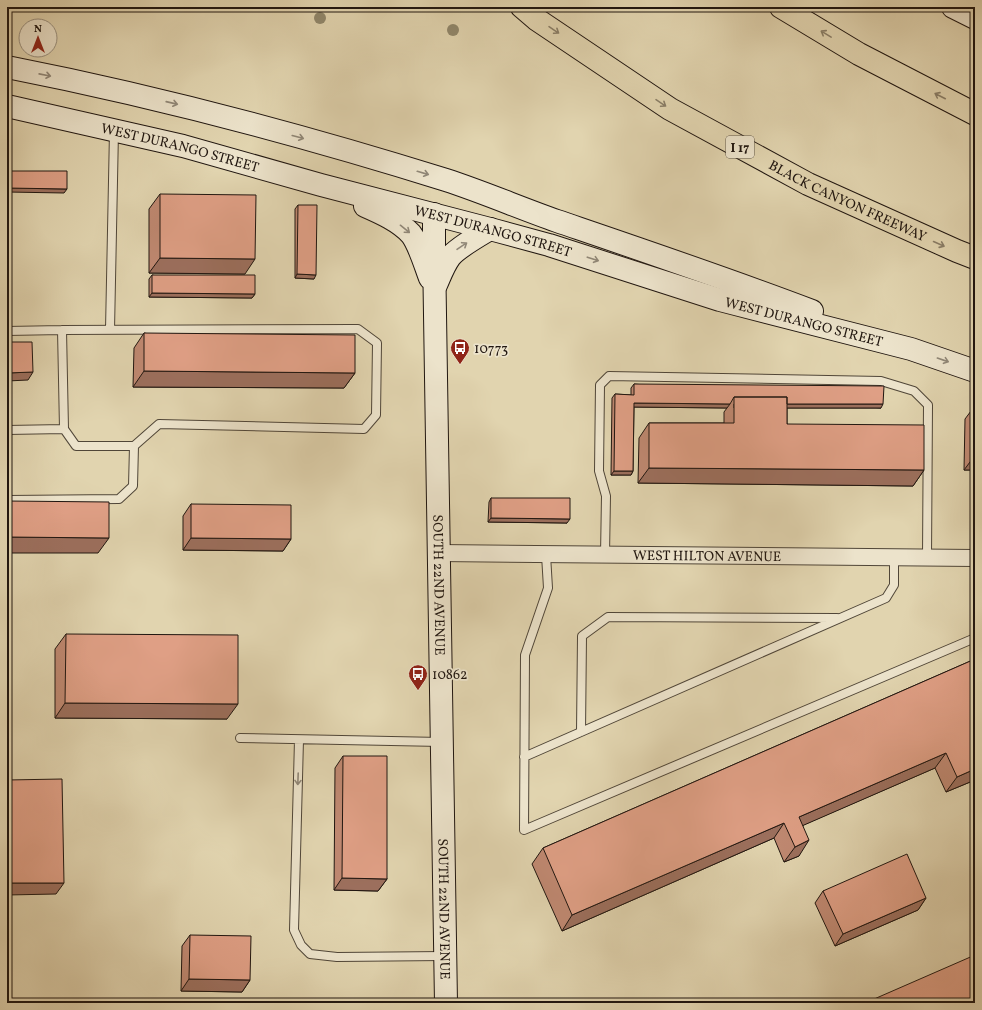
<svg xmlns="http://www.w3.org/2000/svg" width="982" height="1010" font-family="Vollkorn,serif">
	<style>
		.lines { fill: none; stroke-linecap: round; stroke-linejoin: round }
		.lane-casing { stroke: #504638; stroke-width: 10 }
		.street-casing { stroke: #504638; stroke-width: 18 }
		.secondary-casing { stroke: #201610; stroke-width: 24 }
		.highway-casing { stroke: #201610; stroke-width: 24 }
		.lane { stroke: #ece3cb; stroke-width: 8 }
		.street { stroke: #ece3cb; stroke-width: 16 }
		.secondary { stroke: #ece3cb; stroke-width: 22 }
		.highway { stroke: #e1d4af; stroke-width: 22 }
		.tree { fill: #90876b }
		.wall { fill: #c08972; stroke: #201610 }
		.shaded-wall { fill: #9c6f5d; stroke: #201610 }
		.building { fill: #df9f85; stroke: #201610 }
		.oneway { stroke: #8a7e67 }
		.oneway2 { stroke: #908777 }
		.labels { text-anchor: middle; stroke-width: 3.5; stroke-linejoin: round; paint-order: stroke }
		.shield { fill: #ece3cb; stroke: #5d5448; stroke-width: 1 }
		.shield-label { font-size: 13px; font-weight: bold; fill: #201610 }
		.street-label { font-size: 14px; fill: #201610; stroke: #ece3cb }
		.poi-label { font-size: 14px; fill: #201610; stroke: #ece3cb; text-anchor: start }
	</style>
	<rect width="100%" height="100%" fill="#e1d4af"/>
	<filter id="stains"><feTurbulence type="fractalNoise" baseFrequency=".005" numOctaves="4"/><feColorMatrix values="0 0 0 0 .2 0 0 0 0 .09 0 0 0 0 .02 0 0 0 .5 -.17"/></filter>
	<radialGradient id="worn" r=".72"><stop offset=".6" stop-color="#630" stop-opacity="0"/><stop offset="1" stop-color="#630" stop-opacity=".3"/></radialGradient>
	<g class="lines">
		<g class="lane-casing">
			<path id="lane" d="M110,330L114,131
				M7,331L62,330
				M64,429L76,446H134
				M7,430L64,429L62,330L358,329L377,343L376,415L364,429L159,424L134,446L133,486L119,499L7,500
				M546,555L548,588L525,655L524,830L975,638
				M605,555L606,496L599,471L600,385L609,376L881,381L914,391L928,405L927,557
				M581,732L582,636L608,617L837,618
				M240,738L441,742
				M299,740L294,930L301,945L310,954L337,957L444,956
				M524,757L886,598L894,585V557"/>
		</g>
		<g class="street-casing">
			<g id="street">
				<path id="s1" d="M439,553L975,558"/>
			</g>
		</g>
		<g class="secondary-casing">
			<g id="secondary">
				<path d="M953,7L975,18"/>
				<path d="M7,67C155,96 302,135 446,180C483,192 520,208 557,221C642,250 728,279 812,311"/>
				<path id="s2" d="M7,106L183,146L321,185L490,229L549,245L720,300L911,349L975,371"/>
				<path d="M365,206C381,213 399,221 411,234C419,244 425,265 430,278"/>
				<path id="s3" d="M434,214V252L446,1003"/>
				<path d="M436,285C440,276 444,265 450,257C457,248 480,235 490,229"/>
			</g>
		</g>
		<g class="highway-casing">
			<g id="highway">
				<path id="s4" d="M522,7L536,19L670,109L808,184L957,251L975,258"/>
				<path d="M781,7L859,54L975,114"/>
			</g>
		</g>
		<use href="#lane" class="lane"/>
		<use href="#street" class="street"/>
		<use href="#secondary" class="secondary"/>
		<use href="#highway" class="highway"/>
	</g>
	<g class="tree">
		<circle cx="320" cy="18" r="6"/>
		<circle cx="453" cy="30" r="6"/>
	</g>
	<path class="wall" d="M160,194L245,274L149,273V209Z
		M298,205L314,279L295,278V209Z
		M152,275L255,294L252,298L149,297V279Z
		M144,333L355,373L344,388L133,387L134,348Z
		M634,384L881,408H787V424L924,470L913,486L638,483L639,438L649,423H724V412L727,408L634,407L633,471L631,475H611L612,398L615,394L631,395V388Z
		M974,407L975,470H964L965,419Z
		M491,498L567,523L488,522L489,502Z
		M191,504L291,539L283,551L183,550V516Z
		M66,634L227,719L55,718V649Z
		M975,659V780L946,792L935,768L803,825L799,856L784,862L774,838L562,931L532,864L543,848Z
		M343,756L387,879L378,891L334,890L335,768Z
		M823,891L926,898L918,910L835,946L815,903Z
		M190,935L250,980L242,992L181,991L182,946Z"/>
	<path class="shaded-wall" d="M7,188L67,189L64,193L7,192Z
		M160,258L255,259L245,274L149,273Z
		M297,274L316,275L314,279L295,278Z
		M152,293L255,294L252,298L149,297Z
		M144,371L355,373L344,388L133,387Z
		M33,372L28,380L7,381V373Z
		M634,403L730,404L727,408L631,407Z
		M734,404H883L881,408H734Z
		M973,458H975V470H964Z
		M649,468L924,470L913,486L638,483Z
		M614,471H633L631,475H611Z
		M491,518L570,519L567,523L488,522Z
		M7,537L109,538L98,553H7Z
		M191,538L291,539L283,551L183,550Z
		M65,703L238,704L227,719L55,718Z
		M946,753L935,768L788,832L799,817Z
		M975,769V780L946,792L957,777Z
		M784,823L774,838L562,931L572,915Z
		M809,840L799,856L784,862L795,847Z
		M342,878L387,879L378,891L334,890Z
		M7,883H64L56,894L7,895Z
		M926,898L918,910L835,946L843,934Z
		M189,979L250,980L242,992L181,991Z"/>
	<path class="building" d="M7,171H67V189L7,188Z
		M160,194L256,195L255,259L160,258Z
		M298,205H317L316,275L297,274Z
		M152,275H255V294L152,293Z
		M144,333L355,335V373L144,371Z
		M7,342H32L33,372L7,373Z
		M634,384L884,386L883,404H787V397H734L730,404L634,403L633,471H614L615,394L634,395Z
		M734,397H787V424L924,425V470L649,468V423H734Z
		M974,407H975V458H973Z
		M491,498H570V519L491,518Z
		M7,501L109,502V538L7,537Z
		M191,504L291,505V539L191,538Z
		M66,634L238,635V704L65,703Z
		M975,659V769L957,777L946,753L799,817L809,840L795,847L784,823L572,915L543,848Z
		M343,756H387V879L342,878Z
		M62,779L64,883H7V780Z
		M907,854L926,898L843,934L823,891Z
		M190,935L251,936L250,980L189,979Z
		M975,955V1003H865Z"/>
	<defs><path id="oneway-shaft" d="M-6 0H5M1.5-3L5.5 0L1.5 3" fill="none" stroke-width="1.6" stroke-linecap="round" stroke-linejoin="round"/></defs>
	<g class="oneway">
		<use href="#oneway-shaft" transform="translate(554 30) rotate(34)"/>
		<use href="#oneway-shaft" transform="translate(826 34) rotate(-149)"/>
		<use href="#oneway-shaft" transform="translate(940 96) rotate(-153)"/>
		<use href="#oneway-shaft" transform="translate(661 103) rotate(34)"/>
		<use href="#oneway-shaft" transform="translate(939 244) rotate(24)"/>
	</g>
	<g class="oneway2">
		<use href="#oneway-shaft" transform="translate(45 75) rotate(11)"/>
		<use href="#oneway-shaft" transform="translate(172 103) rotate(13)"/>
		<use href="#oneway-shaft" transform="translate(298 137) rotate(15)"/>
		<use href="#oneway-shaft" transform="translate(423 173) rotate(16)"/>
		<use href="#oneway-shaft" transform="translate(405 229) rotate(39)"/>
		<use href="#oneway-shaft" transform="translate(462 246) rotate(-34)"/>
		<use href="#oneway-shaft" transform="translate(593 259) rotate(18)"/>
		<use href="#oneway-shaft" transform="translate(943 360) rotate(19)"/>
		<use href="#oneway-shaft" transform="translate(298 779) rotate(92)"/>
	</g>
	<defs>
		<g id="bus-pin" transform="scale(1)"><path d="M0 17L-7.5 6A9.5 9.5 0 1 1 7.5 6Z" fill="#8f2418" stroke="#ece3cb"/><path d="M-5-6H5V4H4V6H2V4H-2V6H-4V4H-5ZM-3.5-4V0h7V-4ZM-3.5 1.2v1.5H-2V1.2ZM2 1.2v1.5H3.5V1.2Z" fill="#fff"/></g>
	</defs>
	<g fill-rule="evenodd">
		<use href="#bus-pin" x="460" y="348"/>
		<use href="#bus-pin" x="418" y="674"/>
	</g>
	<g class="labels">
		<rect class="shield" x="726" y="136" width="28" height="22" rx="3"/>
		<g class="shield-label">
			<text x="740" y="152">I 17</text>
		</g>
		<g class="street-label">
			<text dy="5" stroke="none"><textPath href="#s2" startOffset="178">WEST DURANGO STREET</textPath></text>
			<text dy="5" stroke="none"><textPath href="#s4" startOffset="380">BLACK CANYON FREEWAY</textPath></text>
			<text dy="5" stroke="none"><textPath href="#s2" startOffset="502">WEST DURANGO STREET</textPath></text>
			<text dy="5" stroke="none"><textPath href="#s2" startOffset="826">WEST DURANGO STREET</textPath></text>
			<text dy="5" stroke="none"><textPath href="#s1" startOffset="268">WEST HILTON AVENUE</textPath></text>
			<text dy="5" stroke="none"><textPath href="#s3" startOffset="371">SOUTH 22ND AVENUE</textPath></text>
			<text dy="5" stroke="none"><textPath href="#s3" startOffset="695">SOUTH 22ND AVENUE</textPath></text>
		</g>
		<g class="poi-label">
			<text x="474" y="353">10773</text>
			<text x="432" y="679">10862</text>
		</g>
	</g>
	<rect width="982" height="1010" fill="none" stroke="#e1d4af" stroke-width="24"/>
	<rect x="8" y="8" width="966" height="994" fill="none" stroke="#201610" stroke-width="2"/>
	<rect x="12" y="12" width="958" height="986" fill="none" stroke="#201610"/>
	<g transform="translate(38 38)"><circle r="19" fill="#ece3cb" stroke="#9a9180"/>
	<path d="M0-3L7 15L0 10L-7 15Z" fill="#8f2418"/>
	<text y="-6" font-size="11" font-weight="bold" text-anchor="middle" fill="#201610">N</text>
	</g>
	<rect width="100%" height="100%" filter="url(#stains)"/>
	<rect width="100%" height="100%" fill="url(#worn)"/>
</svg>
